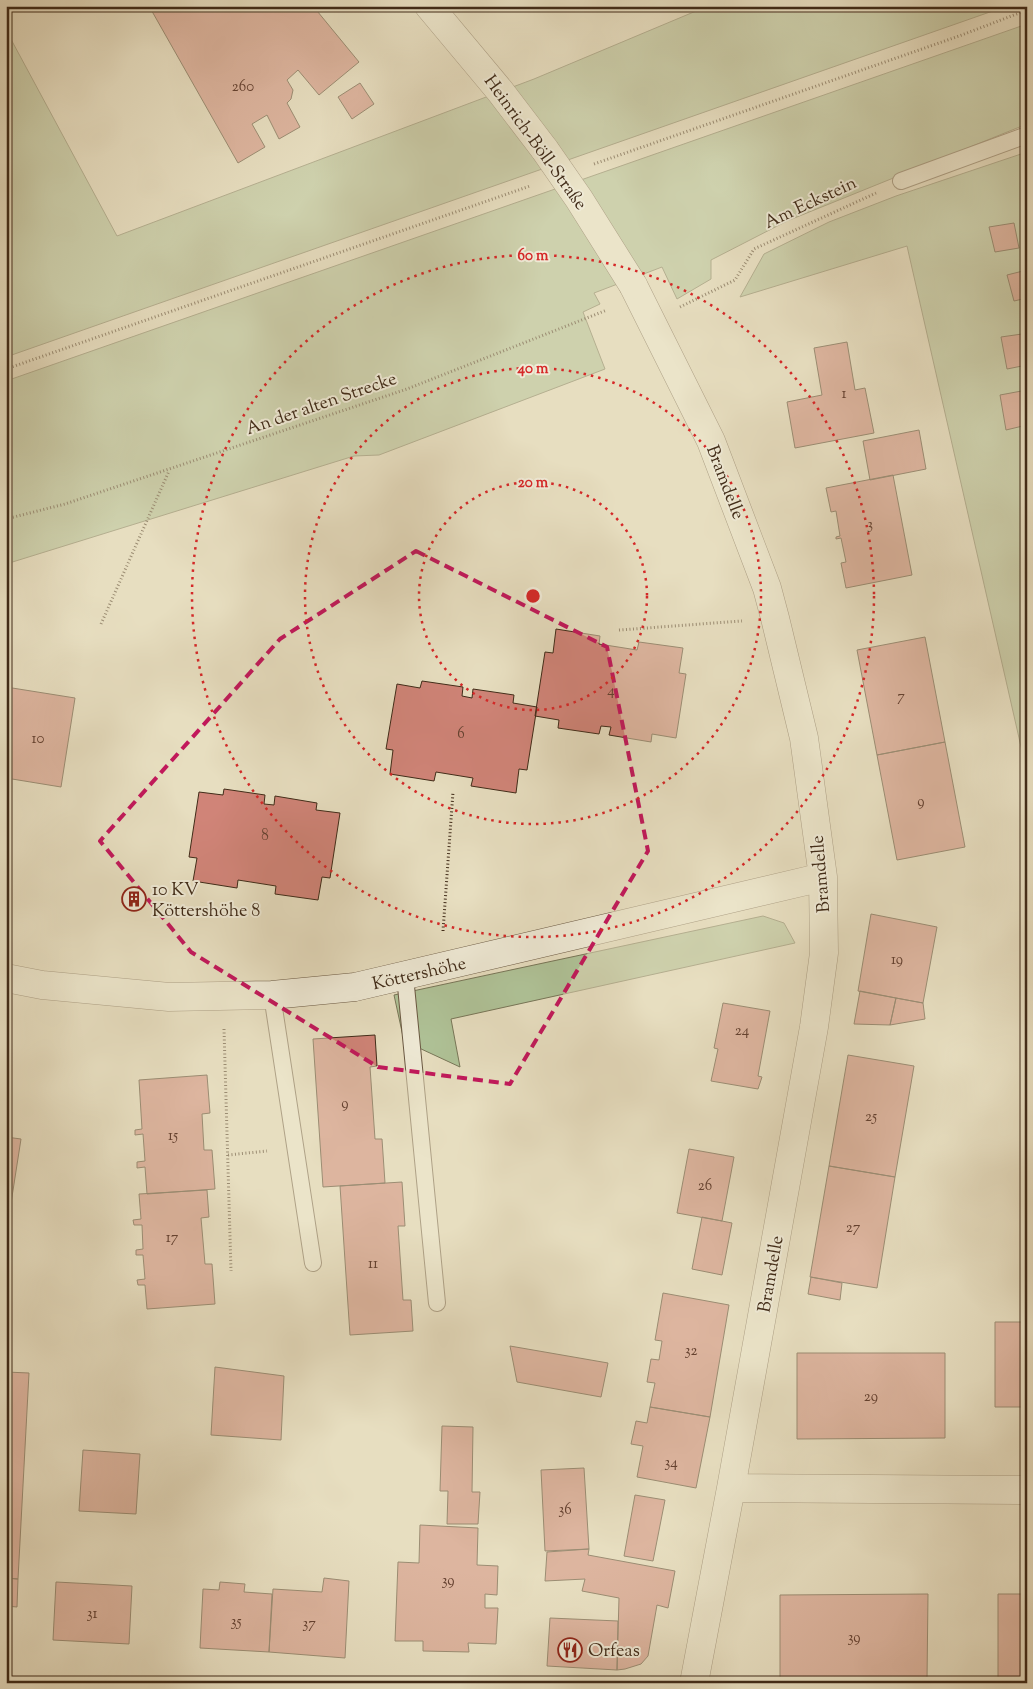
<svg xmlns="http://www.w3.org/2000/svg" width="1033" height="1689" font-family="'Sorts Mill Goudy',serif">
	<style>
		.green { fill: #afc297; stroke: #787658 }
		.building { fill: #d08478; stroke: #402b18 }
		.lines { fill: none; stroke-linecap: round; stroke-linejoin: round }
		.service-casing { stroke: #6a5842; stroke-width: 18 }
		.minor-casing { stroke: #6a5842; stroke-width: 29 }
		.path { stroke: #402b18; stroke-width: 3; stroke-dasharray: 1 2.5; stroke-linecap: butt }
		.service { stroke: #efead6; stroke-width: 16 }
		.minor { stroke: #efead6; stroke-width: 28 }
		.minor-bridge-casing { stroke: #6a5842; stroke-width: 29; stroke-linecap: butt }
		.minor-bridge { stroke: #efead6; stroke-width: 28 }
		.marked { fill: none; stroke: #c2185b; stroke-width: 4; stroke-dasharray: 10 6; stroke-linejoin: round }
		.ring { fill: none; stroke: #d62828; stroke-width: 2.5; stroke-dasharray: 2.5 5 }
		.labels { text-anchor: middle; stroke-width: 4; stroke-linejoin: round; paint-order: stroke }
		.number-label { font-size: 15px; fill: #644130 }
		.street-label { font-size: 18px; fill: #402b18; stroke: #efead6 }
		.poi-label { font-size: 18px; fill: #402b18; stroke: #efead6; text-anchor: start }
		.centre { fill: #d62828; stroke: #efead6; stroke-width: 2.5 }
		.ring-label { font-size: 15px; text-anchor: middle; font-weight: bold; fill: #d62828; stroke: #efead6; stroke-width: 4; stroke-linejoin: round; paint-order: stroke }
	</style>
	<rect width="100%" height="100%" fill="#e7dec0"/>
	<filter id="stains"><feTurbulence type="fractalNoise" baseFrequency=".004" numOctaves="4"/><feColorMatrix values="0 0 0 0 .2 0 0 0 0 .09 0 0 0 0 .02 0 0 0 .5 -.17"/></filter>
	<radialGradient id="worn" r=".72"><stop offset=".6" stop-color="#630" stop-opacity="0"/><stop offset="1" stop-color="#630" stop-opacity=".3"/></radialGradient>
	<path class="green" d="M708,6H1007L6,357V30L117,236L534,79Z
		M1027,24V124L787,221L711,260V279L677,299L662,267L594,293L600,304L583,312L605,369L379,455L354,456L6,564V381Z
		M1027,152V773L907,246L740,297L764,254L829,222L896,196Z
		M763,916L784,923L795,943L451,1019L460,1067L404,1041L394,995Z"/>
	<path class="building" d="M149,6H186L188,11L197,6H313L359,62L319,95L298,70L287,80L293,90L291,99L287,103L300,127L279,139L267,115L252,124L265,147L238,163Z
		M360,83L374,104L352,119L338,97Z
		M1014,223L1019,248L995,252L989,227Z
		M1027,270V298L1014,301L1007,275Z
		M1022,334L1027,354V365L1007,369L1001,337Z
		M847,342L855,390L865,388L874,433L795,448L787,402L822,395L814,348Z
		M1027,390V425L1006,430L1000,395Z
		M919,430L926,469L870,480L863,441Z
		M1027,441V467H1024L1022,442Z
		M893,475L912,575L846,588L841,563L846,562L841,538L836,539V537L840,536L836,511L831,512L826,488Z
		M556,629L600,636L599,644L637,650L639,642L683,648L679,673L686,674L676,738L652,734L651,742L609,735L611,727L601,726L599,734L558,728L559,720L535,716L545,652L553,653Z
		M925,637L945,742L877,755L857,650Z
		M422,681L463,687L462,696L472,698L473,689L514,695L513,703L537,707L527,770L519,769L516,793L471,786L473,778L436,772L434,781L390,774L393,750L386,749L397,684L420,688Z
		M6,687L75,698L61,787L6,778Z
		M945,742L965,847L897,860L877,755Z
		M224,789L265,795L264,804L274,805L275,796L317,803L316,810L340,813L330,878L322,877L318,900L275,894L276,886L238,880L237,888L193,881L197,858L189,857L199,792L223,795Z
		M125,890L145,895L142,908L122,903Z
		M871,914L937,927L923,1003L858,991Z
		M860,991L896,998L890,1025L854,1024Z
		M896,998L923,1003L925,1019L890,1025Z
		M723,1003L770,1011L758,1076L762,1077L758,1089L711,1081L718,1049L714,1048Z
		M375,1035L377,1066L370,1067L375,1139H382L385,1183L323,1187L313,1039Z
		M848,1055L914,1066L895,1177L829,1166Z
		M207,1075L210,1113L202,1114L204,1150H212L215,1189L147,1194L145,1167L137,1168V1162L145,1161L143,1134L135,1135V1130L142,1129L139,1080Z
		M6,1137L21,1139L9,1216L6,1215Z
		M689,1149L734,1157L722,1221L677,1213Z
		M829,1166L895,1177L877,1288L810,1277Z
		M402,1182L405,1226H398L403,1300H411L413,1331L350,1335L340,1186Z
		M207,1190L209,1217L201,1218L205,1264H212L215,1304L147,1309L145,1285H138L137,1280L145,1279L143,1255H136V1250L143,1249L142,1225H134L133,1220L141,1219L139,1194Z
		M702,1217L732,1223L722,1275L692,1269Z
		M811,1277L842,1283L840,1300L808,1294Z
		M663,1293L729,1305L710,1417L650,1407L655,1383L647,1382L651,1359L659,1360L662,1341L655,1340Z
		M995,1322H1027V1407H995Z
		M510,1346L608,1363L601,1397L517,1382Z
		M797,1353H945V1438L797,1439Z
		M215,1367L284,1376L281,1440L211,1435Z
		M6,1372L29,1373L18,1579L6,1578Z
		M650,1407L710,1417L696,1488L637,1477L643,1446L631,1444L636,1421L647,1423Z
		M442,1426L473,1427L472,1492H480L478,1524H447L448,1491H440Z
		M83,1450L140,1454L136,1514L79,1511Z
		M584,1468L589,1549L545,1551L541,1470Z
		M635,1495L665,1500L653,1561L624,1556Z
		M420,1525L478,1528L477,1565L498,1566L497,1595L485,1594V1608H498L496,1644L468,1643L469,1652L423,1651V1641H395L398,1562L419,1563Z
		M589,1549L588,1555L675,1571L668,1608L657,1605L648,1656L641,1664L625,1669L617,1670L619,1598L582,1591L585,1579L545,1581L547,1552Z
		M6,1578L18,1579L17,1607L6,1606Z
		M324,1578L349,1581L345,1658L269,1652L273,1589L322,1592Z
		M56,1582L132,1586L129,1644L53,1640Z
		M220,1582L245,1584L244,1592L272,1594L269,1652L200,1648L203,1589L219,1590Z
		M928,1594L927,1680H780V1595Z
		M998,1594H1027V1680H998Z
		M550,1618L618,1621L617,1670L547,1666Z"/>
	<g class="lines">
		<g class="service-casing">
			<path id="service" d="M901,181L1027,135
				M405,976L437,1303
				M272,995L313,1263"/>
		</g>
		<g class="minor-casing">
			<path id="minor" d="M429,6L500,91L545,150
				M633,285L711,441L767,588L775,618L804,738L823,877L824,953L814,1027L731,1488L694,1683
				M6,978L42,985L169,997L272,995L355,987L823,877
				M731,1488L1027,1490"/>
		</g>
		<path class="path" d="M594,164L959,36L1027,10
			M680,307L735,280L754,249L876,193
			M6,369L530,186
			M6,519L65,504L407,389L607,310
			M101,624L169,471
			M619,630L742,621
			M443,931L453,792
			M224,1029L231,1271
			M228,1155L267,1151"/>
		<use href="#service" class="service"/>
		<use href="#minor" class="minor"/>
		<g class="minor-bridge-casing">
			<path id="minor-bridge" d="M545,150L579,199L633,285"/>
		</g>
		<use href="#minor-bridge" class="minor-bridge"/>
	</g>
	<path d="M0 0H1033V1689H0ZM416,551L607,647L648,851L510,1084L378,1067L191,952L100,841L280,639Z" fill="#e7dec0" fill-opacity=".55" fill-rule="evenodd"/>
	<path class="marked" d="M416,551L607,647L648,851L510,1084L378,1067L191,952L100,841L280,639Z"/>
	<g class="ring">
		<circle cx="533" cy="596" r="114"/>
		<circle cx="533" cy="596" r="228"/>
		<circle cx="533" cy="596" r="341"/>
	</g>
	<defs>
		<g id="building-ring" transform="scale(1.25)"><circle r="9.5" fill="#efead6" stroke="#8f2418" stroke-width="1.5"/><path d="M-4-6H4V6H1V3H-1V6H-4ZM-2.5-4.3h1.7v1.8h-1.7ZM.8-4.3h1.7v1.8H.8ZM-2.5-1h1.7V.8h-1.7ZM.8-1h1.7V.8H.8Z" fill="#8f2418"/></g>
		<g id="restaurant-ring" transform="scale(1.25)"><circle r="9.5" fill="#efead6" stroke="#8f2418" stroke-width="1.5"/><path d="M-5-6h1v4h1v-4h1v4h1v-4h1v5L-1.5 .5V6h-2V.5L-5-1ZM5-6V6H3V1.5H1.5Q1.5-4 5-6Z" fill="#8f2418"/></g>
	</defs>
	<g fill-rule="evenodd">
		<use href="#building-ring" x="134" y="899"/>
		<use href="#restaurant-ring" x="570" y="1650"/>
	</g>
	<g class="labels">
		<g class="number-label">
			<text x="243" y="91">260</text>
			<text x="844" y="398">1</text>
			<text x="870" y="529">3</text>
			<text x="611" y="695">4</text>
			<text x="901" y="701">7</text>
			<text x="461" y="738">6</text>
			<text x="38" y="743">10</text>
			<text x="921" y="806">9</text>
			<text x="265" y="840">8</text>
			<text x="897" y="964">19</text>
			<text x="742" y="1035">24</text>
			<text x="345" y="1108">9</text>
			<text x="871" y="1121">25</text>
			<text x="173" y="1140">15</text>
			<text x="705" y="1190">26</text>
			<text x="853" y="1232">27</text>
			<text x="172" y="1242">17</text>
			<text x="373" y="1268">11</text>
			<text x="691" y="1355">32</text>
			<text x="871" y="1401">29</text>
			<text x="671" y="1467">34</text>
			<text x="565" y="1514">36</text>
			<text x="448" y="1585">39</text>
			<text x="92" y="1618">31</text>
			<text x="236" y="1626">35</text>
			<text x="309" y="1628">37</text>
			<text x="854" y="1642">39</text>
		</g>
		<g class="street-label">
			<text transform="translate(536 142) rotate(54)" y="6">Heinrich-Böll-Straße</text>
			<text transform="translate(810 202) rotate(-25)" y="6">Am Eckstein</text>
			<text transform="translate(321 403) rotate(-19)" y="6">An der alten Strecke</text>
			<text transform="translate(726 482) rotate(69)" y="6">Bramdelle</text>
			<text transform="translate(820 874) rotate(-95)" y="6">Bramdelle</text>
			<text transform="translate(419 973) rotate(-13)" y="6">Köttershöhe</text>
			<text transform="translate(770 1274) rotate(-80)" y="6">Bramdelle</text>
		</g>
		<g class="poi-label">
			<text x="152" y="895">10 KV<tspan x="152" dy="21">Köttershöhe 8</tspan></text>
			<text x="588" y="1656">Orfeas</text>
		</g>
	</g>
	<circle cx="533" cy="596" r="8" class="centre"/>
	<g class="ring-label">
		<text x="533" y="260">60 m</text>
		<text x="533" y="373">40 m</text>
		<text x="533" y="487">20 m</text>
	</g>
	<rect width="1033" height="1689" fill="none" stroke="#e7dec0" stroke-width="25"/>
	<rect x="8" y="8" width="1018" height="1674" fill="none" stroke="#402b18" stroke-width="2.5"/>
	<rect x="12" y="12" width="1008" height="1664" fill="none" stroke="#402b18"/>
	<rect width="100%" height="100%" filter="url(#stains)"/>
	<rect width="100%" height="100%" fill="url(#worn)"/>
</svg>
